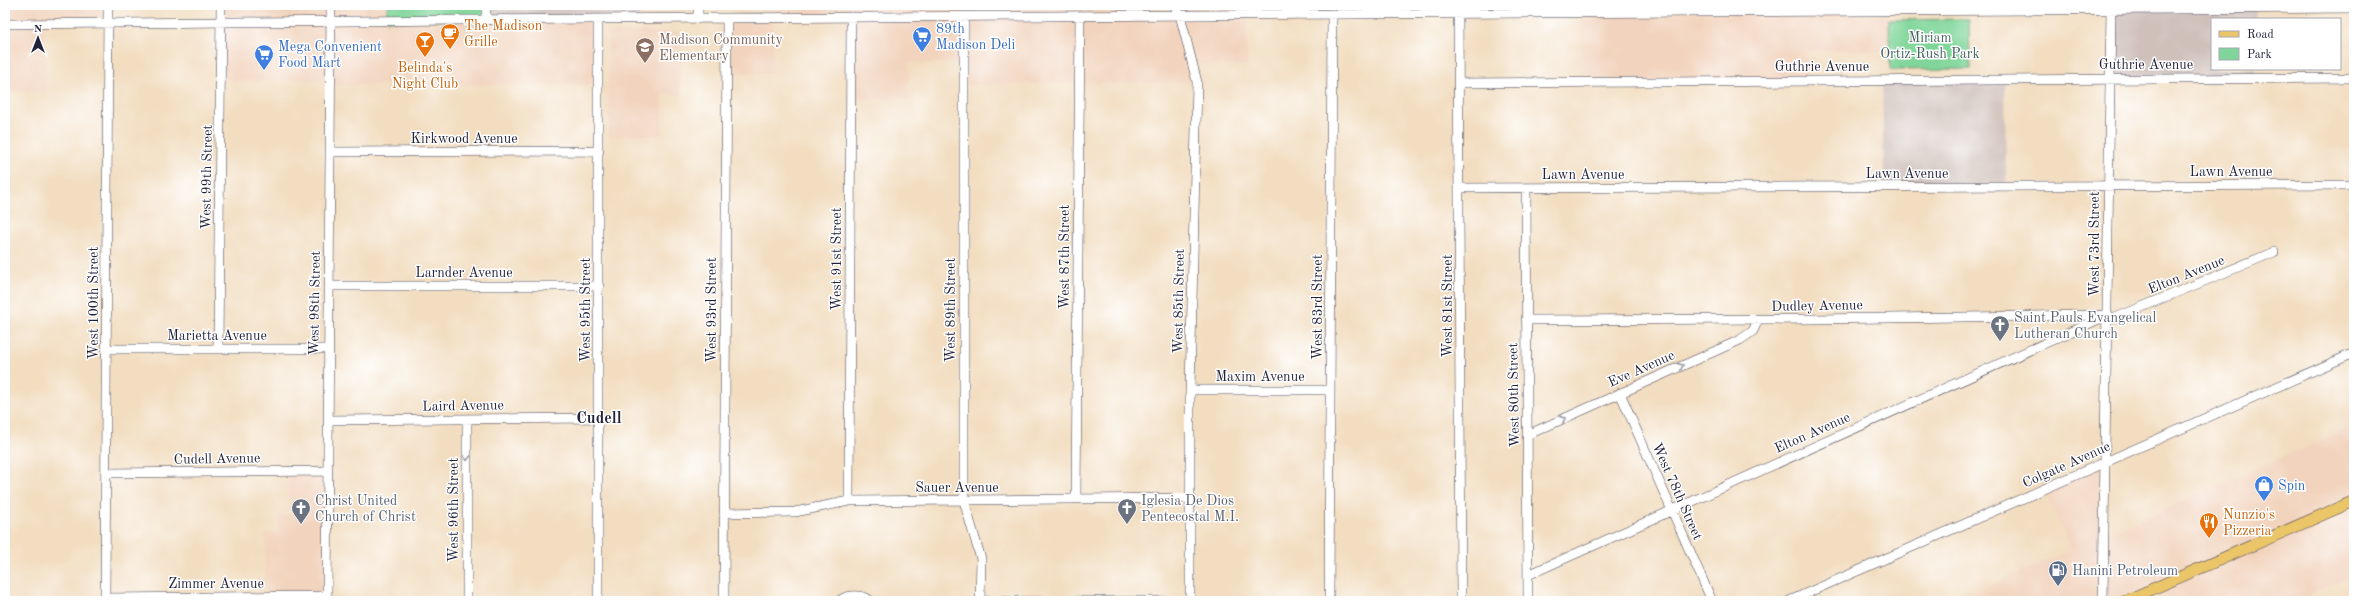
<svg xmlns="http://www.w3.org/2000/svg" width="2359" height="606" font-family="'Old Standard TT',serif">
	<style>
		.built { fill: #f2d4be }
		.industrial { fill: #cfc0ba }
		.green { fill: #80d69a; stroke: #517c6a }
		.lines { fill: none; stroke-linecap: round; stroke-linejoin: round }
		.minor-casing { stroke: #413e4f; stroke-width: 10 }
		.major-casing { stroke: #413e4f; stroke-width: 12 }
		.minor { stroke: #fff; stroke-width: 9 }
		.major { stroke: #ebc669; stroke-width: 11 }
		.oneway { stroke: #9c9ca7 }
		.labels { text-anchor: middle; stroke-width: 3; stroke-linejoin: round; paint-order: stroke }
		.food-label { font-size: 14px; fill: #c56008; stroke: #fff; text-anchor: start }
		.shop-label { font-size: 14px; fill: #366cbe; stroke: #fff; text-anchor: start }
		.park-label { font-size: 14px; fill: #43615c; stroke: #fff }
		.education-label { font-size: 14px; fill: #785e54; stroke: #fff; text-anchor: start }
		.street-label { font-size: 14px; fill: #22223b; stroke: #fff }
		.worship-label { font-size: 14px; fill: #5b616d; stroke: #fff; text-anchor: start }
		.service-label { font-size: 14px; fill: #4e5e75; stroke: #fff; text-anchor: start }
		.quarter-label { font-size: 16px; font-weight: bold; fill: #22223b; stroke: #fff }
	</style>
	<rect width="100%" height="100%" fill="#fff"/>
	<filter id="ink" filterUnits="userSpaceOnUse"><feTurbulence type="fractalNoise" baseFrequency=".025" numOctaves="2"/><feDisplacementMap in="SourceGraphic" scale="8" xChannelSelector="R" yChannelSelector="G"/><feConvolveMatrix kernelMatrix="1 2 1 2 8 2 1 2 1" color-interpolation-filters="sRGB"/></filter>
	<filter id="wash" filterUnits="userSpaceOnUse"><feTurbulence type="fractalNoise" baseFrequency=".012" numOctaves="4" result="noise"/><feDisplacementMap in="SourceGraphic" scale="16" xChannelSelector="R" yChannelSelector="G"/><feGaussianBlur stdDeviation="0.9" result="paint"/><feColorMatrix in="noise" values="0 0 0 0 0 0 0 0 0 0 0 0 0 0 0 0 0 1.4 0 .05"/><feComposite in="paint" operator="in"/></filter>
	<g filter="url(#wash)">
		<rect width="100%" height="100%" fill="#f2ddc0"/>
		<path class="built" d="M5,5H108L109,23L45,24L46,91H5Z
			M221,5H387V20L598,19L599,85H331L330,80L221,81Z
			M760,5H1271V15H1247V65H1193L1197,82L964,85V63H909V99L850,100L851,18H773V74H726L727,19H760Z
			M1658,5H1825L1889,8L1890,51H1808L1809,80L1583,82L1582,11L1658,10Z
			M608,32H681V95H663L662,135L609,136Z
			M2354,425V575L2310,595L2312,601H1954L2071,550L2044,489L2106,462L2104,536Z
			M288,471H328L327,596L265,597V533L279,532V515L289,514Z"/>
		<path class="industrial" d="M486,5H639V19H486Z
			M1271,5H1525V11L1271,15Z
			M2111,8H2255V19H2212V69H2255V78H2109Z
			M2005,79L2006,183L1884,187L1882,80Z"/>
		<path class="green" d="M387,5H486V19L387,21Z
			M1969,19L1970,69L1890,70L1889,20Z"/>
	</g>
	<g filter="url(#ink)">
		<g class="lines">
			<g class="minor-casing">
				<path id="minor" d="M1175,5L1180,15L1197,82L1190,390V601
					M1458,12L1461,601
					M964,17V501L981,559L980,601
					M486,19V5
					M698,19V5
					M5,24C788,18 1571,8 2354,8
					M1459,83L2354,78
					M330,152L599,151
					M1460,188L2354,185
					M1526,188L1528,601
					M329,286H599
					M1526,320L1813,319L2105,315
					M2108,321L2274,252
					M107,349H327
					M218,349L221,5
					M1190,390H1330
					M1620,393L1712,601
					M467,419V601
					M328,420L598,418
					M1527,435L1740,340L1753,331L1758,320
					M106,473L328,471
					M1076,499L1080,16
					M849,501L851,17
					M724,513L795,512L849,501L1191,498
					M1528,575L2108,315
					M105,598L327,596
					M105,601L108,5
					M327,601L331,5
					M598,601V19
					M724,601L727,19
					M839,601C848,594 862,594 871,601
					M980,601H1190
					M1329,601L1332,14
					M1789,601L2354,353
					M2103,601L2111,8"/>
			</g>
			<g class="major-casing">
				<path id="major" d="M2125,601L2354,501"/>
			</g>
			<use href="#minor" class="minor"/>
			<use href="#major" class="major"/>
		</g>
		<defs><path id="oneway-chevron" d="M-2-3.5L2.5 0L-2 3.5" fill="none" stroke-width="1.6" stroke-linecap="round" stroke-linejoin="round"/></defs>
		<g class="oneway">
			<use href="#oneway-chevron" transform="translate(1681 366) rotate(-24)"/>
			<use href="#oneway-chevron" transform="translate(1563 419) rotate(-24)"/>
			<use href="#oneway-chevron" transform="translate(467 458) rotate(90)"/>
		</g>
	</g>
	<defs>
		<g id="cafe-pin" transform="scale(1)"><path d="M0 17L-7.5 6A9.5 9.5 0 1 1 7.5 6Z" fill="#e8710a" stroke="#fff"/><path d="M-5.5-4.5H6V0H3Q3 3.5 0 3.5H-2.5Q-5.5 3.5-5.5 0ZM3-3.2v2h1.7v-2ZM-6 4.5H4V6H-6Z" fill="#fff"/></g>
		<g id="supermarket-pin" transform="scale(1)"><path d="M0 17L-7.5 6A9.5 9.5 0 1 1 7.5 6Z" fill="#3f7fe0" stroke="#fff"/><path d="M-6-5.5h2.5l.6 2H6L4.5 2H-2.5L-4.4-4H-6ZM-1.5 3.2a1.3 1.3 0 1 0 .1 0ZM3 3.2a1.3 1.3 0 1 0 .1 0Z" fill="#fff"/></g>
		<g id="bar-pin" transform="scale(1)"><path d="M0 17L-7.5 6A9.5 9.5 0 1 1 7.5 6Z" fill="#e8710a" stroke="#fff"/><path d="M-6-5H6L.8 .8V4.5H3.5V6h-7V4.5H-.8V.8Z" fill="#fff"/></g>
		<g id="school-pin" transform="scale(1)"><path d="M0 17L-7.5 6A9.5 9.5 0 1 1 7.5 6Z" fill="#8d6e63" stroke="#fff"/><path d="M0-5L7-2L0 1L-7-2ZM-4 1L0 2.5L4 1V4Q0 6-4 4Z" fill="#fff"/></g>
		<g id="church-pin" transform="scale(1)"><path d="M0 17L-7.5 6A9.5 9.5 0 1 1 7.5 6Z" fill="#6b7280" stroke="#fff"/><path d="M-1.2-6h2.4v3.5h3.3v2.4h-3.3V6h-2.4V-.1h-3.3v-2.4h3.3Z" fill="#fff"/></g>
		<g id="shop-pin" transform="scale(1)"><path d="M0 17L-7.5 6A9.5 9.5 0 1 1 7.5 6Z" fill="#3f7fe0" stroke="#fff"/><path d="M-5-2.5h2.3a2.7 3.5 0 0 1 5.4 0H5L5.5 6h-11ZM-1.5-2.5h3a1.5 2.3 0 0 0-3 0Z" fill="#fff"/></g>
		<g id="restaurant-pin" transform="scale(1)"><path d="M0 17L-7.5 6A9.5 9.5 0 1 1 7.5 6Z" fill="#e8710a" stroke="#fff"/><path d="M-5-6h1v4h1v-4h1v4h1v-4h1v5L-1.5 .5V6h-2V.5L-5-1ZM5-6V6H3V1.5H1.5Q1.5-4 5-6Z" fill="#fff"/></g>
		<g id="fuel-pin" transform="scale(1)"><path d="M0 17L-7.5 6A9.5 9.5 0 1 1 7.5 6Z" fill="#5c6f8a" stroke="#fff"/><path d="M-5.5-6h7V0h2V4h1.3V-2.5L3-4.5l.8-.8L6-3V5H2.5V1h-1V6h-7ZM-4.2-4.7v3.2H.2V-4.7Z" fill="#fff"/></g>
	</defs>
	<g fill-rule="evenodd">
		<use href="#cafe-pin" x="450" y="33"/>
		<use href="#supermarket-pin" x="922" y="36"/>
		<use href="#bar-pin" x="425" y="41"/>
		<use href="#school-pin" x="645" y="47"/>
		<use href="#supermarket-pin" x="264" y="54"/>
		<use href="#church-pin" x="2000" y="325"/>
		<use href="#shop-pin" x="2264" y="485"/>
		<use href="#church-pin" x="301" y="508"/>
		<use href="#church-pin" x="1127" y="508"/>
		<use href="#restaurant-pin" x="2209" y="522"/>
		<use href="#fuel-pin" x="2058" y="570"/>
	</g>
	<g class="labels">
		<g class="food-label">
			<text x="464" y="30">The Madison<tspan x="464" dy="16">Grille</tspan></text>
			<text x="425" y="72" text-anchor="middle">Belinda's<tspan x="425" dy="16">Night Club</tspan></text>
			<text x="2223" y="519">Nunzio's<tspan x="2223" dy="16">Pizzeria</tspan></text>
		</g>
		<g class="shop-label">
			<text x="936" y="33">89th<tspan x="936" dy="16">Madison Deli</tspan></text>
			<text x="278" y="51">Mega Convenient<tspan x="278" dy="16">Food Mart</tspan></text>
			<text x="2278" y="490">Spin</text>
		</g>
		<g class="park-label">
			<text x="1930" y="42">Miriam<tspan x="1930" dy="16">Ortiz-Rush Park</tspan></text>
		</g>
		<g class="education-label">
			<text x="659" y="44">Madison Community<tspan x="659" dy="16">Elementary</tspan></text>
		</g>
		<g class="street-label">
			<text x="2146" y="69">Guthrie Avenue</text>
			<text x="1822" y="71">Guthrie Avenue</text>
			<text x="464" y="143">Kirkwood Avenue</text>
			<text x="2231" y="176">Lawn Avenue</text>
			<text x="1907" y="178">Lawn Avenue</text>
			<text x="1583" y="179">Lawn Avenue</text>
			<text transform="translate(206 177) rotate(-89)" y="5">West 99th Street</text>
			<text transform="translate(2094 244) rotate(-90)" y="5">West 73rd Street</text>
			<text transform="translate(1064 257) rotate(-90)" y="5">West 87th Street</text>
			<text transform="translate(836 259) rotate(-90)" y="5">West 91st Street</text>
			<text x="464" y="277">Larnder Avenue</text>
			<text transform="translate(2186 274) rotate(-22)" y="5">Elton Avenue</text>
			<text transform="translate(1178 301) rotate(-89)" y="5">West 85th Street</text>
			<text transform="translate(93 303) rotate(-90)" y="5">West 100th Street</text>
			<text transform="translate(314 303) rotate(-89)" y="5">West 98th Street</text>
			<text transform="translate(1817 305) rotate(-1)" y="5">Dudley Avenue</text>
			<text transform="translate(1447 306) rotate(-90)" y="5">West 81st Street</text>
			<text transform="translate(1317 307) rotate(-90)" y="5">West 83rd Street</text>
			<text transform="translate(585 310) rotate(-90)" y="5">West 95th Street</text>
			<text transform="translate(711 310) rotate(-90)" y="5">West 93rd Street</text>
			<text transform="translate(950 310) rotate(-90)" y="5">West 89th Street</text>
			<text x="217" y="340">Marietta Avenue</text>
			<text transform="translate(1641 368) rotate(-24)" y="5">Eve Avenue</text>
			<text x="1260" y="381">Maxim Avenue</text>
			<text transform="translate(1513 395) rotate(-91)" y="5">West 80th Street</text>
			<text transform="translate(463 405) rotate(-1)" y="5">Laird Avenue</text>
			<text transform="translate(1812 432) rotate(-24)" y="5">Elton Avenue</text>
			<text transform="translate(217 458) rotate(-1)" y="5">Cudell Avenue</text>
			<text transform="translate(2066 464) rotate(-24)" y="5">Colgate Avenue</text>
			<text x="957" y="492">Sauer Avenue</text>
			<text transform="translate(1678 491) rotate(66)" y="5">West 78th Street</text>
			<text transform="translate(453 510) rotate(-90)" y="5">West 96th Street</text>
			<text x="216" y="588">Zimmer Avenue</text>
		</g>
		<g class="worship-label">
			<text x="2014" y="322">Saint Pauls Evangelical<tspan x="2014" dy="16">Lutheran Church</tspan></text>
			<text x="315" y="505">Christ United<tspan x="315" dy="16">Church of Christ</tspan></text>
			<text x="1141" y="505">Iglesia De Dios<tspan x="1141" dy="16">Pentecostal M.I.</tspan></text>
		</g>
		<g class="service-label">
			<text x="2072" y="575">Hanini Petroleum</text>
		</g>
		<g class="quarter-label">
			<text x="599" y="423">Cudell</text>
		</g>
	</g>
	<rect width="2359" height="606" fill="none" stroke="#fff" stroke-width="20"/>
	<rect x="2211" y="18" width="130" height="52" fill="#ffffff" stroke="#a7a7b1"/>
	<rect x="2219" y="31" width="20" height="6" fill="#ebc669" stroke="#a7a7b1"/>
	<text x="2247" y="38" font-size="12" fill="#22223b">Road</text>
	<rect x="2219" y="48" width="20" height="12" fill="#80d69a" stroke="#a7a7b1"/>
	<text x="2247" y="58" font-size="12" fill="#22223b">Park</text>
	<g transform="translate(38 38)" stroke="#ffffff" stroke-width="3" paint-order="stroke">
	<path d="M0-3L7 15L0 10L-7 15Z" fill="#22223b"/>
	<text y="-6" font-size="11" font-weight="bold" text-anchor="middle" fill="#22223b">N</text>
	</g>
</svg>
